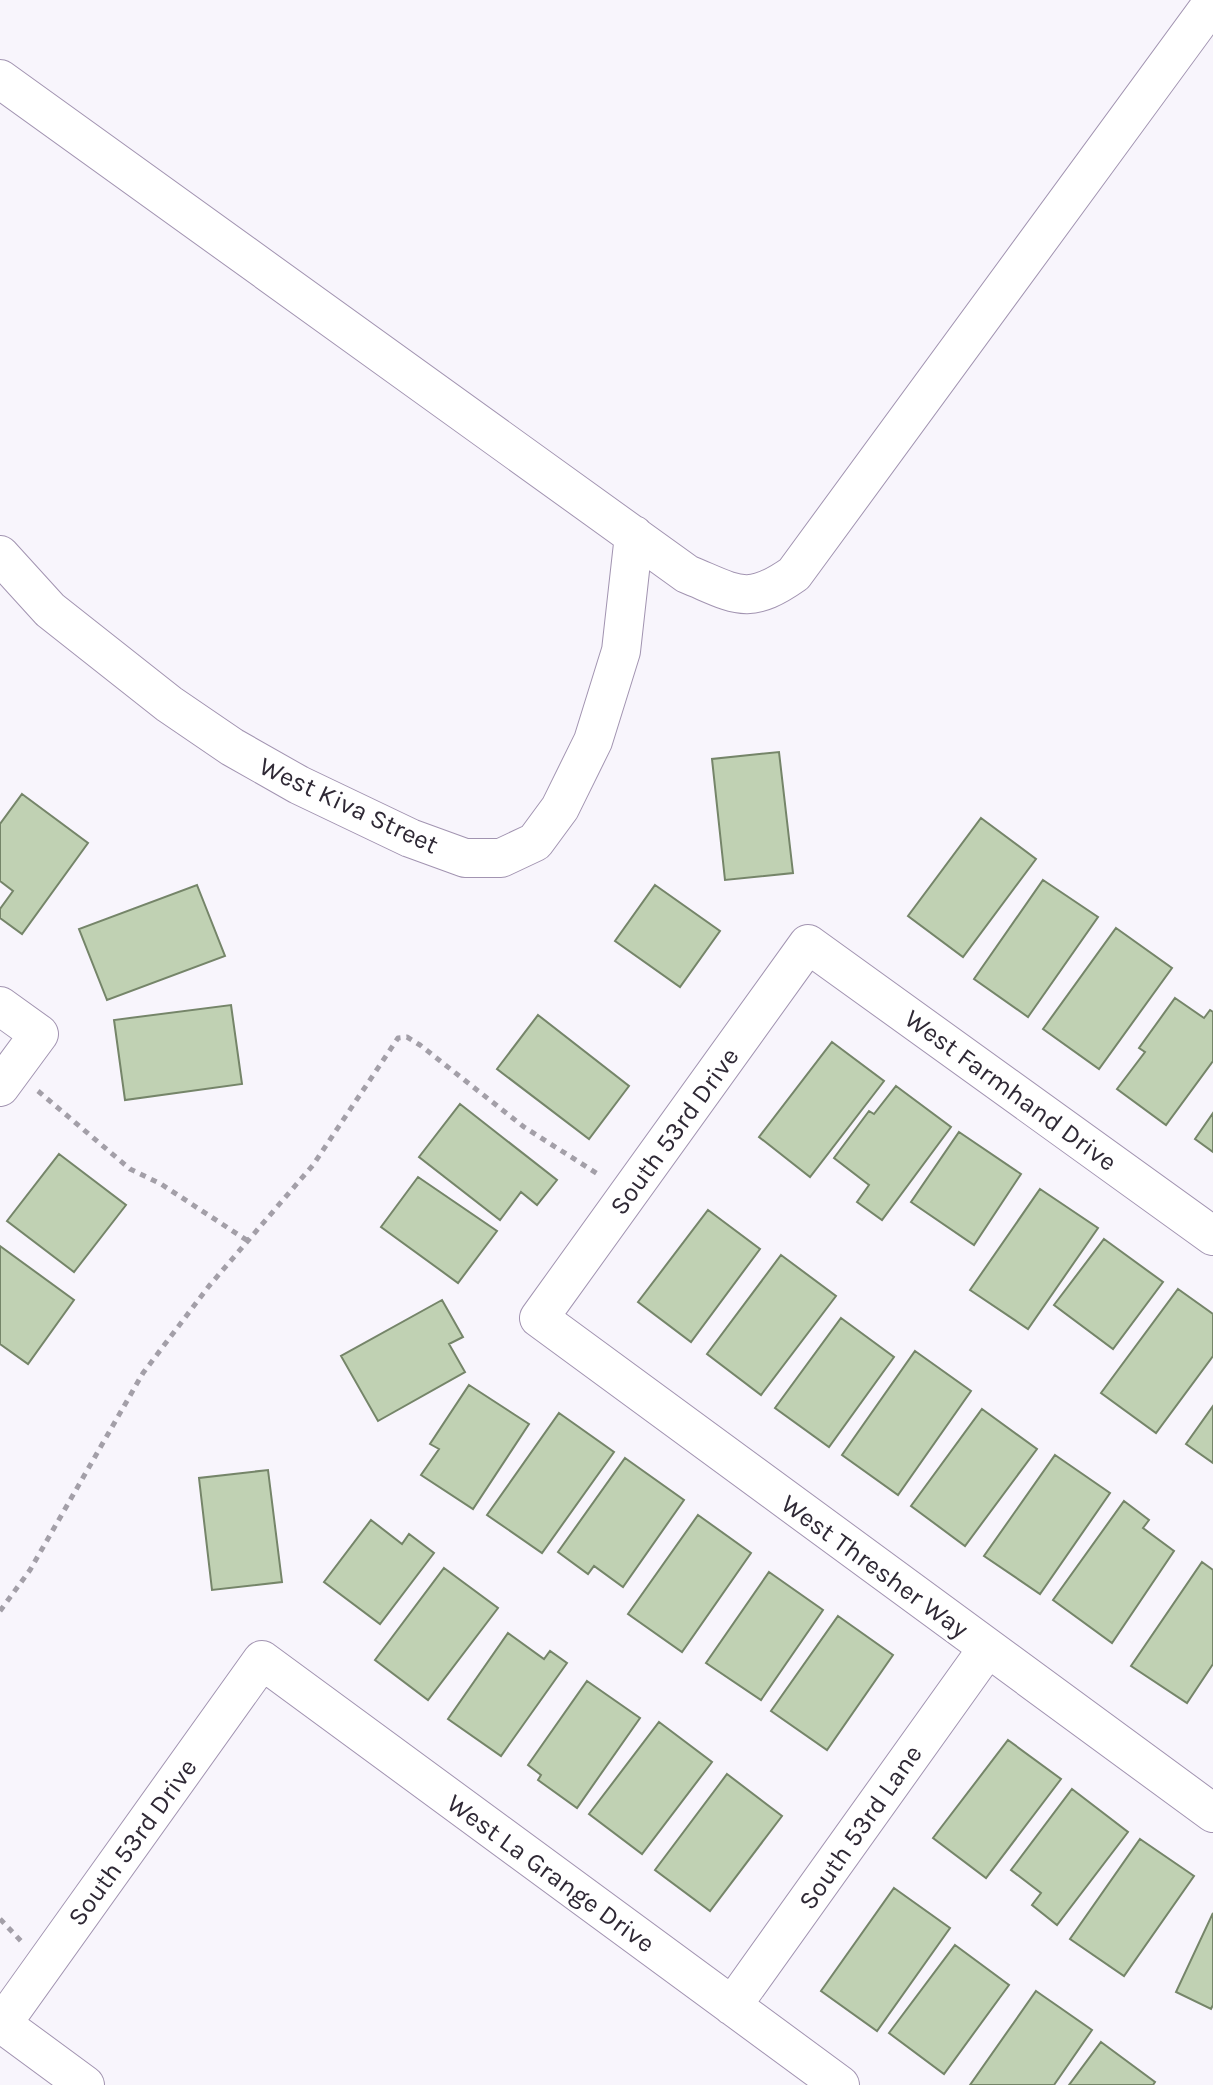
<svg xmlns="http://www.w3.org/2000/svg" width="1213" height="2085" font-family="Karla,sans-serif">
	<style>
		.building { fill: #c0d1b3; stroke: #758569; stroke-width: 2 }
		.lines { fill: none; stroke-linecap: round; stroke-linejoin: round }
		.minor-casing { stroke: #a294b1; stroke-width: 40 }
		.path { stroke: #a39fa8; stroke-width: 5; stroke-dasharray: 6 6; stroke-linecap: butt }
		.minor { stroke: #fff; stroke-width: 38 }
		.labels { text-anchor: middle; stroke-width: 6; stroke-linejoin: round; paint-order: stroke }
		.street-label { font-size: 26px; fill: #2f2935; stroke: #fff }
	</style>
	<rect width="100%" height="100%" fill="#f8f5fc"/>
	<path class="building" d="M779,752L793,873L725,880L712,759Z
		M22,794L88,843L22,934L0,918V909L13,891L0,881V824Z
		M981,818L1036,859L963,957L908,916Z
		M1043,880L1098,917L1028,1017L974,979Z
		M197,885L225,956L107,1000L79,929Z
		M655,885L720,931L680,987L615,941Z
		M1116,928L1172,968L1099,1069L1043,1029Z
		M1175,998L1204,1018L1210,1010L1213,1012V1061L1166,1125L1117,1089L1145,1052L1139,1048Z
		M231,1005L242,1084L125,1100L114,1020Z
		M538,1015L629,1086L589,1139L497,1069Z
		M832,1042L884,1081L810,1177L759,1137Z
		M896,1086L951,1127L882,1220L857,1202L869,1185L834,1158L869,1111L874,1114Z
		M460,1104L557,1180L537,1205L521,1192L500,1220L419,1157Z
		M1213,1113V1152L1195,1139Z
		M959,1132L1021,1174L974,1245L911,1202Z
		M59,1154L126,1205L74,1272L7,1221Z
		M418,1177L497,1231L458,1283L381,1227Z
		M1040,1189L1098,1228L1028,1329L970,1290Z
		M708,1210L760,1249L691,1342L638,1302Z
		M1104,1239L1163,1282L1113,1349L1054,1305Z
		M0,1246L74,1300L28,1364L0,1344Z
		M781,1255L836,1296L761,1395L707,1354Z
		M1178,1289L1213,1314V1356L1156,1433L1101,1393Z
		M442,1300L463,1337L449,1344L465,1372L378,1421L341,1356Z
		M841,1318L894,1357L829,1447L775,1408Z
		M915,1351L971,1391L898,1495L842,1455Z
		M469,1385L529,1424L473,1509L421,1475L439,1449L430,1444Z
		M1213,1406V1463L1186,1444Z
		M982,1409L1037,1449L965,1546L911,1506Z
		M559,1413L614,1452L542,1553L487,1515Z
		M1055,1455L1110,1493L1040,1594L984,1556Z
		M625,1458L684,1500L623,1587L594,1566L588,1574L558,1552Z
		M268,1470L282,1582L212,1590L199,1478Z
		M1124,1501L1149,1520L1143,1528L1174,1551L1112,1643L1053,1600Z
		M698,1515L751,1553L682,1652L628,1614Z
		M371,1520L402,1544L409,1534L434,1553L380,1624L324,1582Z
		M1202,1562L1213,1570V1664L1187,1703L1131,1666Z
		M444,1568L498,1608L428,1700L375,1660Z
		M769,1572L823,1610L761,1700L706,1663Z
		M838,1616L893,1655L827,1750L771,1711Z
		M508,1633L544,1659L550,1651L567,1663L501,1756L448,1719Z
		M587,1681L640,1718L577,1808L538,1780L541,1775L528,1765Z
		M659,1722L712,1762L642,1854L589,1814Z
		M1008,1740L1061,1779L986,1878L933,1838Z
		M727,1774L782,1816L710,1911L655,1870Z
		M1072,1789L1128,1832L1057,1925L1032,1905L1041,1893L1011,1870Z
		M1140,1839L1194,1876L1124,1976L1070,1939Z
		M894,1888L950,1928L877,2031L821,1991Z
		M1213,1913V2005L1211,2009L1176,1992Z
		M955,1945L1009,1985L944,2074L889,2033Z
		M1036,1991L1092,2030L1054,2085H970Z
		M1101,2042L1155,2082L1153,2085H1069Z"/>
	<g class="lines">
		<g class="minor-casing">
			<path id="minor" d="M0,79L687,574C736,594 747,607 794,574L1213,2
				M0,555L50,610L169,704L232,747L299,785L410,838L465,858H501L535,842L560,808L593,741L621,651L634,535
				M0,1006L39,1034L0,1087
				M1213,1236L808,944L539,1318L1213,1813
				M732,2006L987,1649
				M85,2085L2,2024L262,1660L840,2085"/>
		</g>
		<path class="path" d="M38,1091L130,1169L161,1184L248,1241
			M0,1611L30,1570L143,1373L209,1286L313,1165L398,1038L407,1037L420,1045L524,1127L601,1176
			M0,1919L21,1941"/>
		<use href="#minor" class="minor"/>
	</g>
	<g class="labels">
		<g class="street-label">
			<text transform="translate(349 805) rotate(25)" y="9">West Kiva Street</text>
			<text transform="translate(1011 1090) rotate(36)" y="9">West Farmhand Drive</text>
			<text transform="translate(674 1131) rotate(-54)" y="9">South 53rd Drive</text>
			<text transform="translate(875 1566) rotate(36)" y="9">West Thresher Way</text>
			<text transform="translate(860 1827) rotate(-55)" y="9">South 53rd Lane</text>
			<text transform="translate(132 1842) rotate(-54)" y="9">South 53rd Drive</text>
			<text transform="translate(551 1873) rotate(36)" y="9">West La Grange Drive</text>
		</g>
	</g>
</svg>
